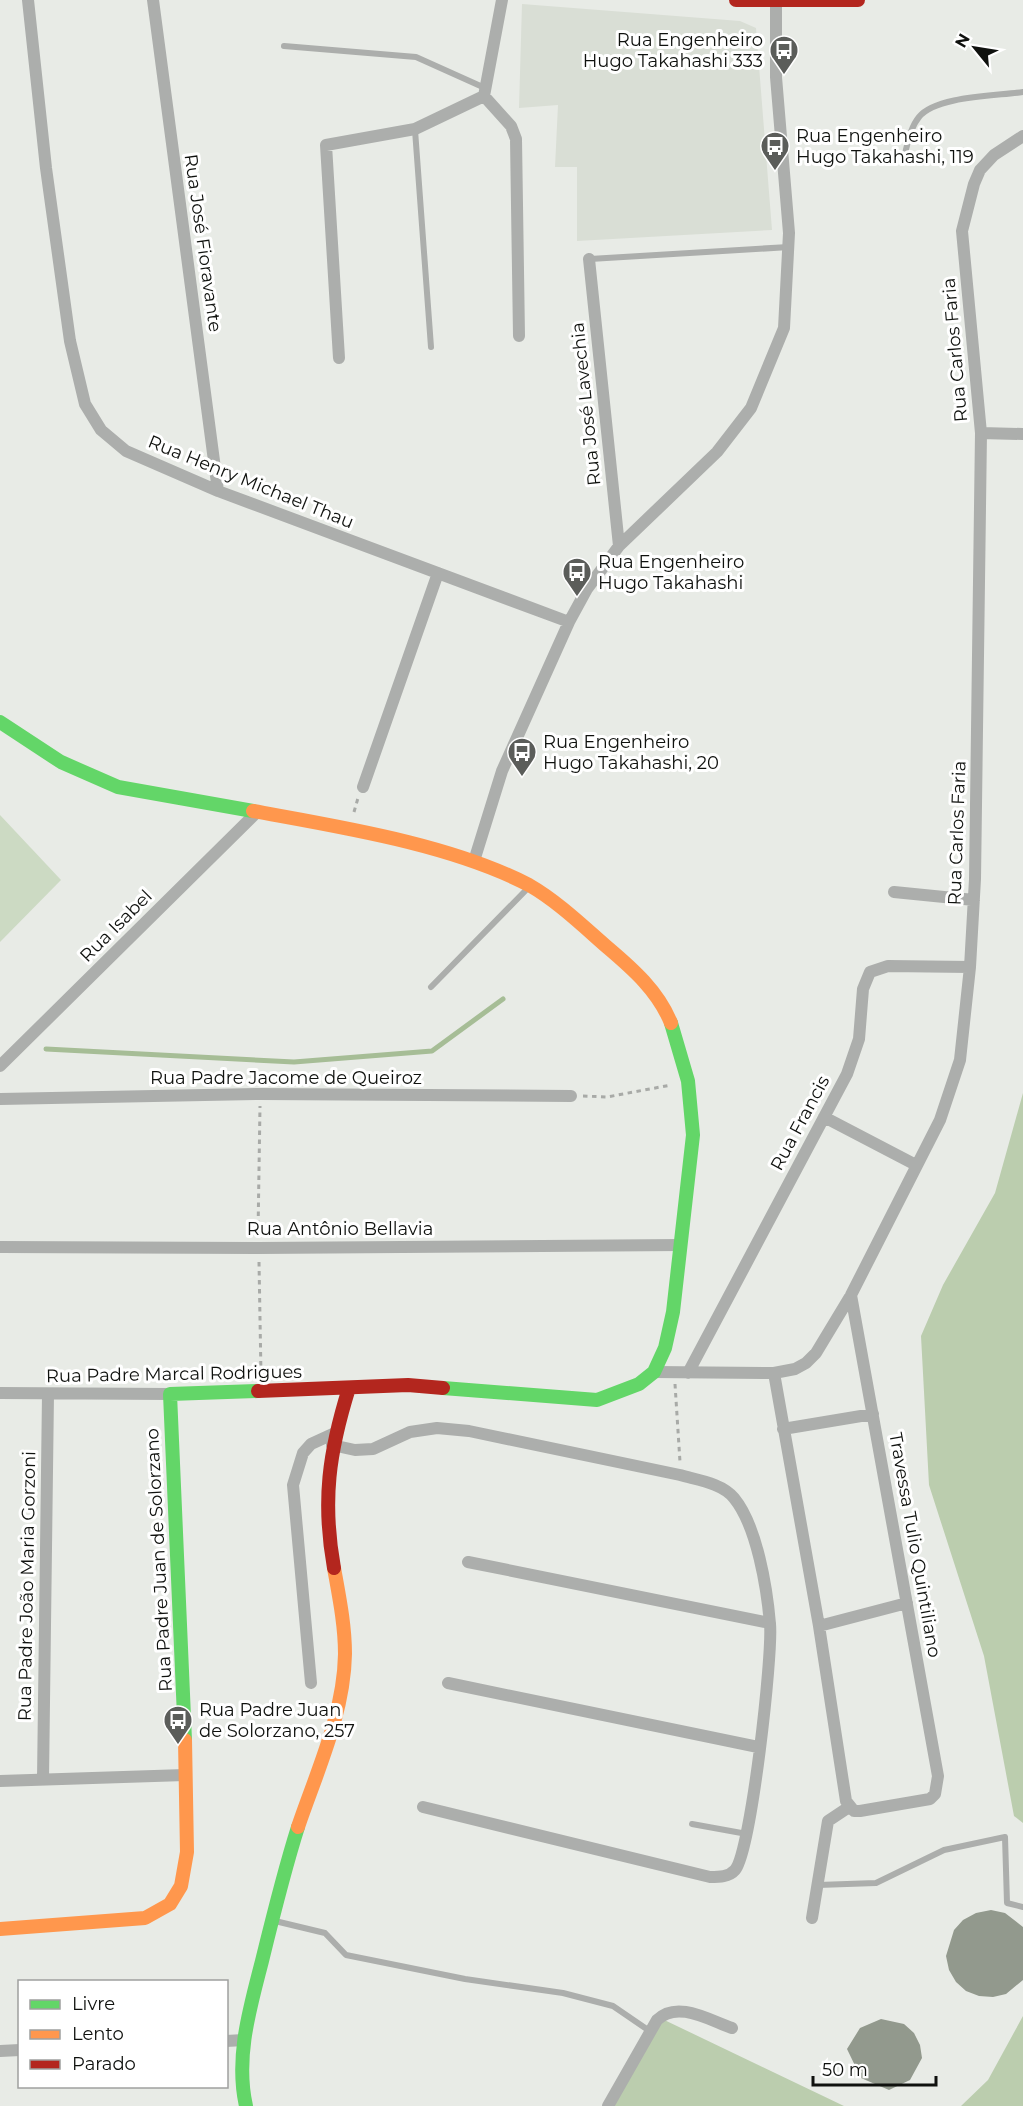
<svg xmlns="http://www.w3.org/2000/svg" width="1023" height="2106" font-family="Montserrat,sans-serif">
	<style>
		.built { fill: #d9ded5 }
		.green { fill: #ccdac3 }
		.forest { fill: #bbcdae }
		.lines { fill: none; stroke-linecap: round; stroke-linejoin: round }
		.stream { stroke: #a6bd96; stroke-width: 5 }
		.building { fill: #92998d }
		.path { stroke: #a8aaa7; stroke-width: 3; stroke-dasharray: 4.5 4.5; stroke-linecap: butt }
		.lane { stroke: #acaeac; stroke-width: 6 }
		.street { stroke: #acaeac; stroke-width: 12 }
		.fast { stroke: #63d668; stroke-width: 14 }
		.slow { stroke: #ff974d; stroke-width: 14 }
		.jam { stroke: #b3261e; stroke-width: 14 }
		.labels { text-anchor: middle; stroke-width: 6; stroke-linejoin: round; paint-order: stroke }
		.poi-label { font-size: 18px; fill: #0f110e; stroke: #fff; text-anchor: start }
		.street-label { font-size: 18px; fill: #0f110e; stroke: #fff }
	</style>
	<rect width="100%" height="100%" fill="#e8ebe6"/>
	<path class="built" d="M522,4L740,21L756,28L772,230L577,241V167H555L558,105L519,108Z"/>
	<path class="green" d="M0,815L61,880L0,942Z"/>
	<path class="forest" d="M1023,1093V1823L1014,1816L984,1656L929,1485L921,1336L943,1285L995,1193Z
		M656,2016L844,2106H613Z
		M1023,2016V2106H961L988,2080Z"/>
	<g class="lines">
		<path class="stream" d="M46,1049L294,1062L432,1051L503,999"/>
	</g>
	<path class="building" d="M991,1910L1005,1913L1023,1927V1980L1006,1994L993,1997L979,1996L966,1991L956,1982L949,1970L946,1956L954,1930L963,1920L976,1913Z
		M881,2019L904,2024L914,2033L920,2045L922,2058L910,2080L889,2090L861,2078L847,2049L860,2028Z"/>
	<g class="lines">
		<path class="path" d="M354,812L358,798
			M583,1096L607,1097L671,1085
			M258,1234L260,1106
			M259,1262L261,1375
			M675,1384L680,1462"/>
		<path class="lane" d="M284,46L416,57L485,88
			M415,130L431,347
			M904,157C908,143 910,128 919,117C936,96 996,96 1023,92
			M590,259L789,247
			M431,987L529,887
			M692,1824L747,1834
			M818,1885L876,1883L944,1850L1005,1837L1007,1903L1023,1907
			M275,1921L325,1933L346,1955L465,1979L563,1993L613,2006L651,2032"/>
		<path class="street" d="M28,0L46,168L70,341L85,404L101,430L126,451L218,491L569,622
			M153,0L218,491
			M484,96L511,126L516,139L519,336
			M589,259L619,546
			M339,358L326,145L415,129L484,96L502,0
			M981,433L1023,434
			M363,787L438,573
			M474,861L502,771L569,622L587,589L619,546L717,452L751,408L784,328L789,233L776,77V2
			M894,892L974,900
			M0,1066L257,812
			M0,1099L260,1094L571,1096
			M824,1117L916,1165
			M0,1247L258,1248L681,1245
			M654,1372L774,1373L795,1369L806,1363L816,1353L851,1295L940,1120L960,1060L970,967L975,879L981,433L962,231L974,184L980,170L994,155L1023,136
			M688,1373L847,1074L859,1039L863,989L870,972L888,966L970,967
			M774,1373L819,1626L846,1801L854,1811H860L930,1799L935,1794L938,1776L851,1295
			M0,1393L170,1394
			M783,1429L873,1414
			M332,1445L355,1450L373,1449L410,1432L437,1428L469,1431L680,1475C697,1480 722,1483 734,1498C757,1526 767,1588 770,1624C773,1654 751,1852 735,1870C729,1877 719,1877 710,1877L423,1807
			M468,1562L770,1623
			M819,1626L907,1603
			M311,1683L293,1485L303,1453L311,1444L335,1433
			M448,1683L758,1747
			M43,1779L48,1394
			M0,1781L185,1775
			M812,1918L828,1821L849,1807
			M226,2041L244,2040
			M0,2051L20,2050
			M608,2106L657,2020C677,2000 709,2020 732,2028"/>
		<path class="fast" d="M0,722L61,762L118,787L253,811
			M443,1388L597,1400L639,1384L654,1372L665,1348L673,1312L693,1135L688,1081L671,1023
			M185,1740L170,1394L258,1391
			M246,2106C235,2057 250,2008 262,1961C273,1916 284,1871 298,1827"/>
		<path class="slow" d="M253,811C340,827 450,844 529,885C557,901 583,926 607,947C633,969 658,991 671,1023
			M298,1827C317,1771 344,1714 345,1654C345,1625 339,1596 334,1568
			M0,1929L145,1918L170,1904L181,1886L187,1852L185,1740"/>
		<path class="jam" d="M736,0H858
			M258,1391L408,1385L443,1388
			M334,1568C322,1501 329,1452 349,1388"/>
	</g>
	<defs>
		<g id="bus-pin" transform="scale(1.5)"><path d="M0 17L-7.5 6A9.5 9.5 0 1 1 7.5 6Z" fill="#5b5d5a" stroke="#fff"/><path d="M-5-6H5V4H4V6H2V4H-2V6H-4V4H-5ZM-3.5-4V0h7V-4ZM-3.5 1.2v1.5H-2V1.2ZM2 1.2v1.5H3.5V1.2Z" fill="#fff"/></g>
	</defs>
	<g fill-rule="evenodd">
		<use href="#bus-pin" x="784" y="50"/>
		<use href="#bus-pin" x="775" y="146"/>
		<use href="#bus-pin" x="577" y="572"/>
		<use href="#bus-pin" x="522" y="752"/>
		<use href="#bus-pin" x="178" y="1720"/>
	</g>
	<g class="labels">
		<g class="poi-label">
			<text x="763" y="46" text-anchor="end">Rua Engenheiro<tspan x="763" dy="21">Hugo Takahashi 333</tspan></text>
			<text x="796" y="142">Rua Engenheiro<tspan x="796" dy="21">Hugo Takahashi, 119</tspan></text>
			<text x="598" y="568">Rua Engenheiro<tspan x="598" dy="21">Hugo Takahashi</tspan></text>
			<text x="543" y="748">Rua Engenheiro<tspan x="543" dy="21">Hugo Takahashi, 20</tspan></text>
			<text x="199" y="1716">Rua Padre Juan<tspan x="199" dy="21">de Solorzano, 257</tspan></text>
		</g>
		<g class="street-label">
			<text transform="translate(203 243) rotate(82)" y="6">Rua José Fioravante</text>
			<text transform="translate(955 350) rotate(-95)" y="6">Rua Carlos Faria</text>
			<text transform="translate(586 404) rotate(-96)" y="6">Rua José Lavechia</text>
			<text transform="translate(251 482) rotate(22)" y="6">Rua Henry Michael Thau</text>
			<text transform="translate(957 833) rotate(-88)" y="6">Rua Carlos Faria</text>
			<text transform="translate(116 926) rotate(-45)" y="6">Rua Isabel</text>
			<text x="286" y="1084">Rua Padre Jacome de Queiroz</text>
			<text transform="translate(800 1123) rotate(-62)" y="6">Rua Francis</text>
			<text x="340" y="1235">Rua Antônio Bellavia</text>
			<text transform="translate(174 1374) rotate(-1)" y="6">Rua Padre Marcal Rodrigues</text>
			<text transform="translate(915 1545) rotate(80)" y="6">Travessa Tulio Quintiliano</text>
			<text transform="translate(159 1560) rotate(-93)" y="6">Rua Padre Juan de Solorzano</text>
			<text transform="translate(27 1586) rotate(-89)" y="6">Rua Padre João Maria Gorzoni</text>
		</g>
	</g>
	<rect x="18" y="1980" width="210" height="108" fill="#ffffff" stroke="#9fa09f" stroke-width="1.5"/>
	<rect x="30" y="2000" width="30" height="9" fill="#63d668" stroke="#9fa09f" stroke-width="1.5"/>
	<text x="72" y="2010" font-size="18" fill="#0f110e">Livre</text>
	<rect x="30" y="2030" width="30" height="9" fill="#ff974d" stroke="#9fa09f" stroke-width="1.5"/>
	<text x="72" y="2040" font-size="18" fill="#0f110e">Lento</text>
	<rect x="30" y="2060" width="30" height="9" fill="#b3261e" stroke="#9fa09f" stroke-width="1.5"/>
	<text x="72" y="2070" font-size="18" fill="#0f110e">Parado</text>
	<g transform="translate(975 48) rotate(300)" stroke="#ffffff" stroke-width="4.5" paint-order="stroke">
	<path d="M0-4.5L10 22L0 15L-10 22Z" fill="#0f110e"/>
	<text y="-9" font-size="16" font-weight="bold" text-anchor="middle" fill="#0f110e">N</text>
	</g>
	<path d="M813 2076v9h123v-9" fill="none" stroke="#0f110e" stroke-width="3"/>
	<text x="822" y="2076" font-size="18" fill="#0f110e" stroke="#ffffff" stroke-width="4.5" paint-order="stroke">50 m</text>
</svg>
